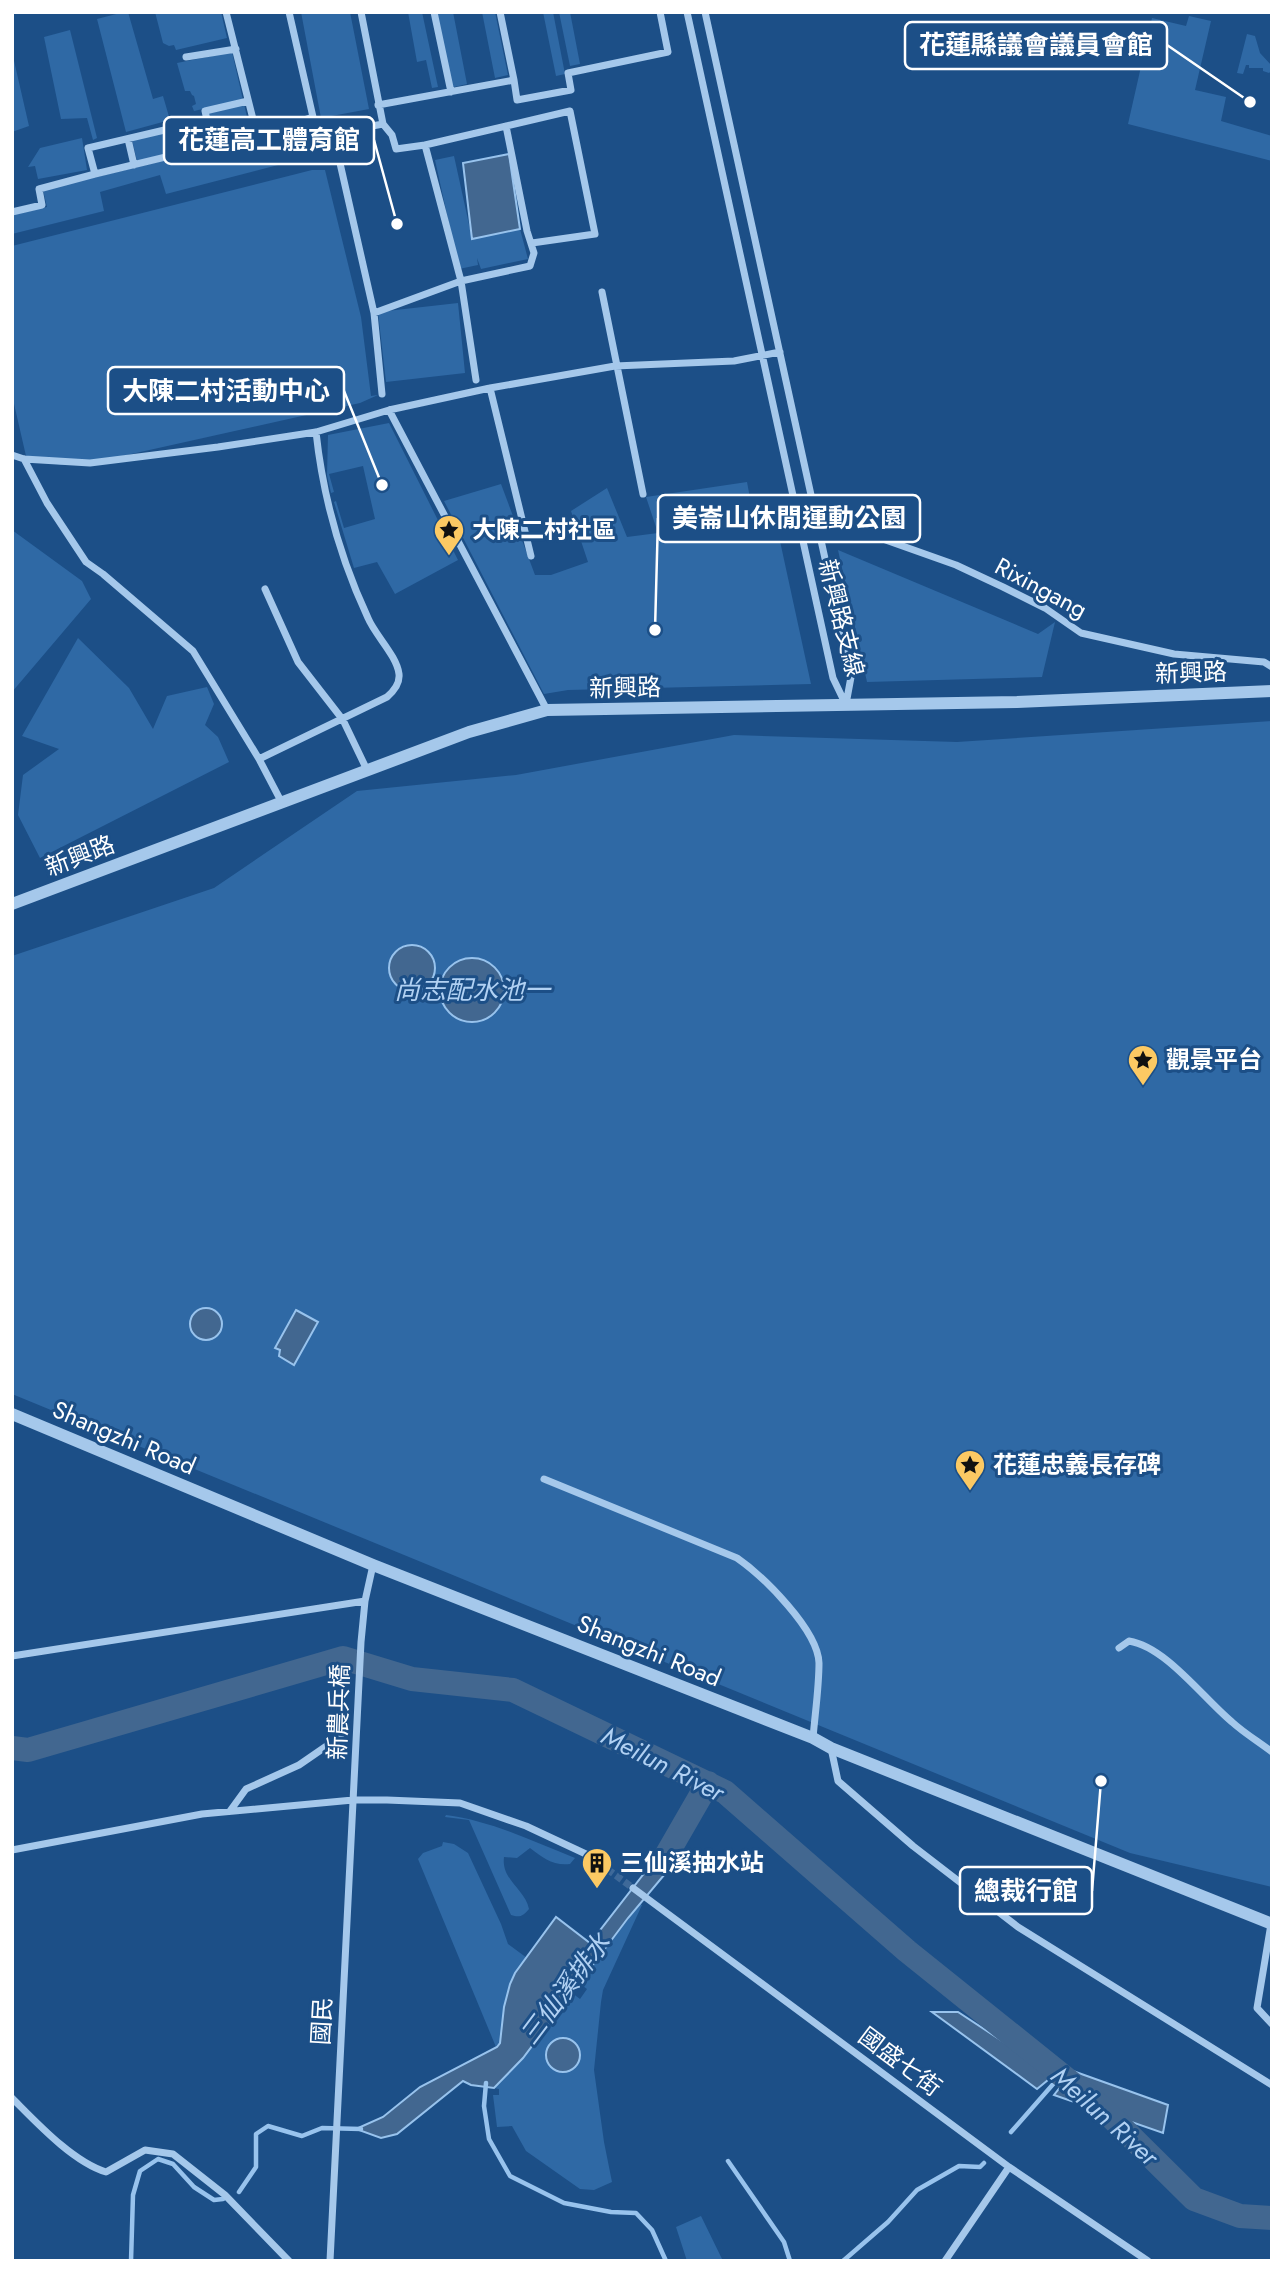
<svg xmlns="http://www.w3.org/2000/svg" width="1284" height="2273" font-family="Jost,'Noto Sans TC',sans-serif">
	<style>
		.green { fill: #2f69a5 }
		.water { fill: #426790; stroke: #98c3ed; stroke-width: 2 }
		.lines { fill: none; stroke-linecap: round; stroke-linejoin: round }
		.stream { stroke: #98c3ed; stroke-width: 4.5 }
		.river { stroke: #426790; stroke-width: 24 }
		.minor-tunnel { stroke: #3e6999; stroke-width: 7; stroke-dasharray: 7 3.5; stroke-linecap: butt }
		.minor { stroke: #a5c8eb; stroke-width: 7 }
		.tertiary { stroke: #a5c8eb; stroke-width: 12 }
		.labels { text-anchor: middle; stroke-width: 6; stroke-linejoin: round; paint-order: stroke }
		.poi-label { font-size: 24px; font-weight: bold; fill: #fff; stroke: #1c4f87; text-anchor: start }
		.street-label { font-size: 24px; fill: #fff; stroke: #1c4f87 }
		.water-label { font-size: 26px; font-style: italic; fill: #b1d1f3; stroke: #1c4f87 }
		.leader { fill: none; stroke: #fff; stroke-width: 2.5 }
		.callout-dot { fill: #fff; stroke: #1c4f87; stroke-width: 2.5 }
		.callout { fill: #1c4f87; stroke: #fff; stroke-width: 2.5 }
		.callout-label { font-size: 26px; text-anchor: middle; font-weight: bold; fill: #fff }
	</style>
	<rect width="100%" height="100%" fill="#1c4f87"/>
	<path class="green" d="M124,12H128L153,99L163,96L170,120L126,132L97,19Z
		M155,12H221L227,38L176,50L174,45L169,46L163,43Z
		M301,12H350L369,109L321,118Z
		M408,12H422L438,87L432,88L426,60L417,62Z
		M434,12H453L467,84L450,88Z
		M482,12H495L508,75L495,78Z
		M543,12H553L565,74L556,76Z
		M559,12H570L580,64L570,66Z
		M1189,16L1211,21L1195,90L1226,97L1221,121L1272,136V161L1128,124L1152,18L1186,26Z
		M70,30L97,138L93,140L87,118L61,119L44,37Z
		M1247,34L1255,36L1260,53L1272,66V70L1269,73L1263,71V68H1249V65H1246L1243,74L1237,73Z
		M12,52L29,126L12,132Z
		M232,52L243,100L194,111L192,106L196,104L194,96L192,95L190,91H185L177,63Z
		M244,104L251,134L137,161L132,140L209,122L208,113Z
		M302,127L309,157L166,194L160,175L100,192L104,211L12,234V215L47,207L43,190Z
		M82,138L87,170L38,179L35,166L28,167L40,148Z
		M454,156L472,238L520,229L528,259L481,269L477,258L478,265L459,269L435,160Z
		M312,170H325L361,317L371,396L378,395L360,403L109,459L61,465L26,456L12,395V246Z
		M458,303L465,373L386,382L378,312Z
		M389,423L458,560L395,594L377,562L354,568L334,502L336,501L344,528L375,519L363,466L329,474L334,492L331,493L327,475L328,435Z
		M747,482L750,498L770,495L811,684L568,690L544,694L444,501L501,484L535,575H551L588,562L571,511L607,488L627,537L658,533L646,497Z
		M12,530L82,581L91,599L12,692Z
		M838,550L1038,634L1055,622L1042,677L867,682Z
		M78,638L129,688L153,729L167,696L207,687L214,704L205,725L218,737L229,762L40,858L18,815L23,775L59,749L22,736Z
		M1272,721V1887L1130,1853L12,1394V956L214,888L357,791L516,775L734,735L957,742Z
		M446,1815C492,1821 532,1841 575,1858L570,1864C553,1866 543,1858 530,1848L517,1858L504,1857C501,1880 525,1889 529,1909C523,1916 520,1918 511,1915L469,1820L445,1817Z
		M443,1842L454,1844L468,1853L501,1924L508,1944L527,1958C507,1983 503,2012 500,2043L496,2047L418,1859L423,1853L442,1846Z
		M640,1904L642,1905L603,1990L601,2002L594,2070L604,2142L612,2182L594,2190L580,2189L526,2151L512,2126L497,2127L493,2095H499V2089L494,2088L523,2058L572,1993L580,1999L587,1989L579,1983Z
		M701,2216L723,2261H687L676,2227Z"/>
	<path class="water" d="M509,154L520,229L472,239L463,163Z
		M389 968a23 23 0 1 1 46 0a23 23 0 1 1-46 0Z
		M440 990a32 32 0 1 1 64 0a32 32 0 1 1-64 0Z
		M190 1324a16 16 0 1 1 32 0a16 16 0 1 1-32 0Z
		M296,1310L318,1322L294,1365L279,1356L280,1350L275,1348Z
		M663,1849L675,1862L628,1918L523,2058L494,2088L471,2085L463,2081L397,2134L381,2138L356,2129L383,2117L420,2087L497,2047L500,2043L504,2007L510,1984L515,1973L556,1917L590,1943Z
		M932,2012H958L1054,2075L1037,2089Z
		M546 2055a17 17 0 1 1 34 0a17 17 0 1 1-34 0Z
		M1073,2071L1168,2105L1163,2133L1054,2095Z"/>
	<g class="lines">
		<path class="stream" d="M486,2083L484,2106L489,2139L510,2176L564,2203L611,2212L636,2213L652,2230L666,2261
			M1011,2132L1062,2074
			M728,2161L784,2242L790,2261
			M239,2192L256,2167V2134L268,2126L302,2136L322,2128L361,2129
			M131,2261L133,2195L140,2171L158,2159L173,2164L194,2187L214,2200L223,2199
			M843,2261L888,2222L917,2190L959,2166L980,2167L984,2163"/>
		<path class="river" d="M12,1748L28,1750L343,1658L412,1679L513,1690L725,1792L907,1951L1099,2105L1194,2199L1240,2216L1272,2218
			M663,1861L708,1783"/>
		<path class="minor-tunnel" d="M599,1863L633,1888"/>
		<path class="minor" d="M226,12L257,135
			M289,12L313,117L329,134L337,150L374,313L382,394
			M434,12L451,92
			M687,12L833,678L846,705
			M705,12L851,677L846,704
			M186,57L236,49
			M514,80L517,100L571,90L568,73L668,52L660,12
			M378,105L514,80L500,12
			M383,124L392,135L396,149L425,145L570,111L595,234L532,243
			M329,134L383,124L361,12
			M128,139L134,165
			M95,174L257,135L313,117
			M12,212L42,205L39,189L95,174L88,148L207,120L205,111L248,101
			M602,292L643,494
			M374,313L461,281L425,145
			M476,380L461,281L530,266L534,253L527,231L506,126
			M490,388L531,556
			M389,410L547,710
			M12,455L24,459L90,463L218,447L316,432L389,410L490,388L615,366L734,361L780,352
			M24,459L47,503L86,562L103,574L193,651L259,759L282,803
			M880,538L956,565L1003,587L1045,608L1081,633L1174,654L1264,662L1272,667
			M265,589L298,662L343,720L367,770
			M259,759L387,697C394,691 400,683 399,674C397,656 375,635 368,618C340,558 323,497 316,432
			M544,1479L737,1558C763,1576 818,1630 819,1663C819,1687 815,1714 813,1738
			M1119,1648L1129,1641C1166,1647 1203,1698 1232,1722C1244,1733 1259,1742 1272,1752
			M12,1656L365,1601
			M831,1748L838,1781L913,1846L1018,1927L1272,2085
			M230,1811L246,1789L299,1765L344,1734
			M12,1850L202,1814L353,1800H387L460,1803L526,1826L588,1855L599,1863
			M633,1888L1009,2167L1148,2261
			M1271,1924L1257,2008L1272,2024
			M12,2098C37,2123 73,2162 106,2172L145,2150L173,2154L225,2195L289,2261
			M330,2261L361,1642L365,1601L373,1565
			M945,2261L1009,2167"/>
		<path class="tertiary" d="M12,904L469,732L547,710L1017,702L1272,691
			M12,1414L373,1565L813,1738L831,1748L1272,1924"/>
	</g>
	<defs>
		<g id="sight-pin" transform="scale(1.575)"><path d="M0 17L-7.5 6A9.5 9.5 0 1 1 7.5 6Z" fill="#fcc963" stroke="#1c4f87"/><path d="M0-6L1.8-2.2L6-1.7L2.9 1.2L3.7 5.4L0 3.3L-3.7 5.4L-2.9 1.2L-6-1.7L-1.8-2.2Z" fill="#111"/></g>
		<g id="building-pin" transform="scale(1.575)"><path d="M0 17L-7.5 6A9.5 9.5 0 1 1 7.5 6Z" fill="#fcc963" stroke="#1c4f87"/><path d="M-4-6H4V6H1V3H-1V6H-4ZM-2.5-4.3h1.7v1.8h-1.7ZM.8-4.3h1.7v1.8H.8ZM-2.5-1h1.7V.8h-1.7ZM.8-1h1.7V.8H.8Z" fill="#111"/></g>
	</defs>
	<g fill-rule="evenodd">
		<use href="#sight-pin" x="449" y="530"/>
		<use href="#sight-pin" x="1143" y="1060"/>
		<use href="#sight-pin" x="970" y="1465"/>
		<use href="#building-pin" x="597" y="1863"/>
	</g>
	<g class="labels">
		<g class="poi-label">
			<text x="472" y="538">大陳二村社區</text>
			<text x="1166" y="1068">觀景平台</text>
			<text x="993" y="1473">花蓮忠義長存碑</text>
			<text x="620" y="1871">三仙溪抽水站</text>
		</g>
		<g class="street-label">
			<text transform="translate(1041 588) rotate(28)" y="8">Rixingang</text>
			<text transform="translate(841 618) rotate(76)" y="8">新興路支線</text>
			<text transform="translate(1191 673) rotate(-2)" y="8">新興路</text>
			<text transform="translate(625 688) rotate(-1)" y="8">新興路</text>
			<text transform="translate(80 856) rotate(-21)" y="8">新興路</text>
			<text transform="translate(124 1438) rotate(23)" y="8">Shangzhi Road</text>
			<text transform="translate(649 1651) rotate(22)" y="8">Shangzhi Road</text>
			<text transform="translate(339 1712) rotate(-88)" y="8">新農兵橋</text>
			<text transform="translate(322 2021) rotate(-87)" y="8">國民</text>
			<text transform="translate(900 2062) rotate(37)" y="8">國盛七街</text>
		</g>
		<g class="water-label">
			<text x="472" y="999">尚志配水池一</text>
			<text transform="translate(663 1764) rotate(27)" y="9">Meilun River</text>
			<text transform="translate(565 1989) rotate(-53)" y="9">三仙溪排水</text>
			<text transform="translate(1105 2116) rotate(42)" y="9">Meilun River</text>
		</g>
	</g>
	<path class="leader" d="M1250 102L1167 45M397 224L374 140M382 485L344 391M655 630L658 518M1101 1781L1092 1891"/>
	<g class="callout-dot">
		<circle cx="1250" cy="102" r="7"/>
		<circle cx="397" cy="224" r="7"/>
		<circle cx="382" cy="485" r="7"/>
		<circle cx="655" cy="630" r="7"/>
		<circle cx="1101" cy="1781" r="7"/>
	</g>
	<g class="callout">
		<rect x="905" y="22" width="262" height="47" rx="7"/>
		<rect x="164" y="117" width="210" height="47" rx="7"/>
		<rect x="108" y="367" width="236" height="47" rx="7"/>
		<rect x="658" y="495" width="262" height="47" rx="7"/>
		<rect x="960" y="1867" width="132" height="47" rx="7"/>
	</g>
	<g class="callout-label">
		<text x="1036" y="54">花蓮縣議會議員會館</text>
		<text x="269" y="149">花蓮高工體育館</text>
		<text x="226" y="400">大陳二村活動中心</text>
		<text x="789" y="527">美崙山休閒運動公園</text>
		<text x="1026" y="1900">總裁行館</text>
	</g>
	<rect width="1284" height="2273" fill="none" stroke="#ffffff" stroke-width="28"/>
</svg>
